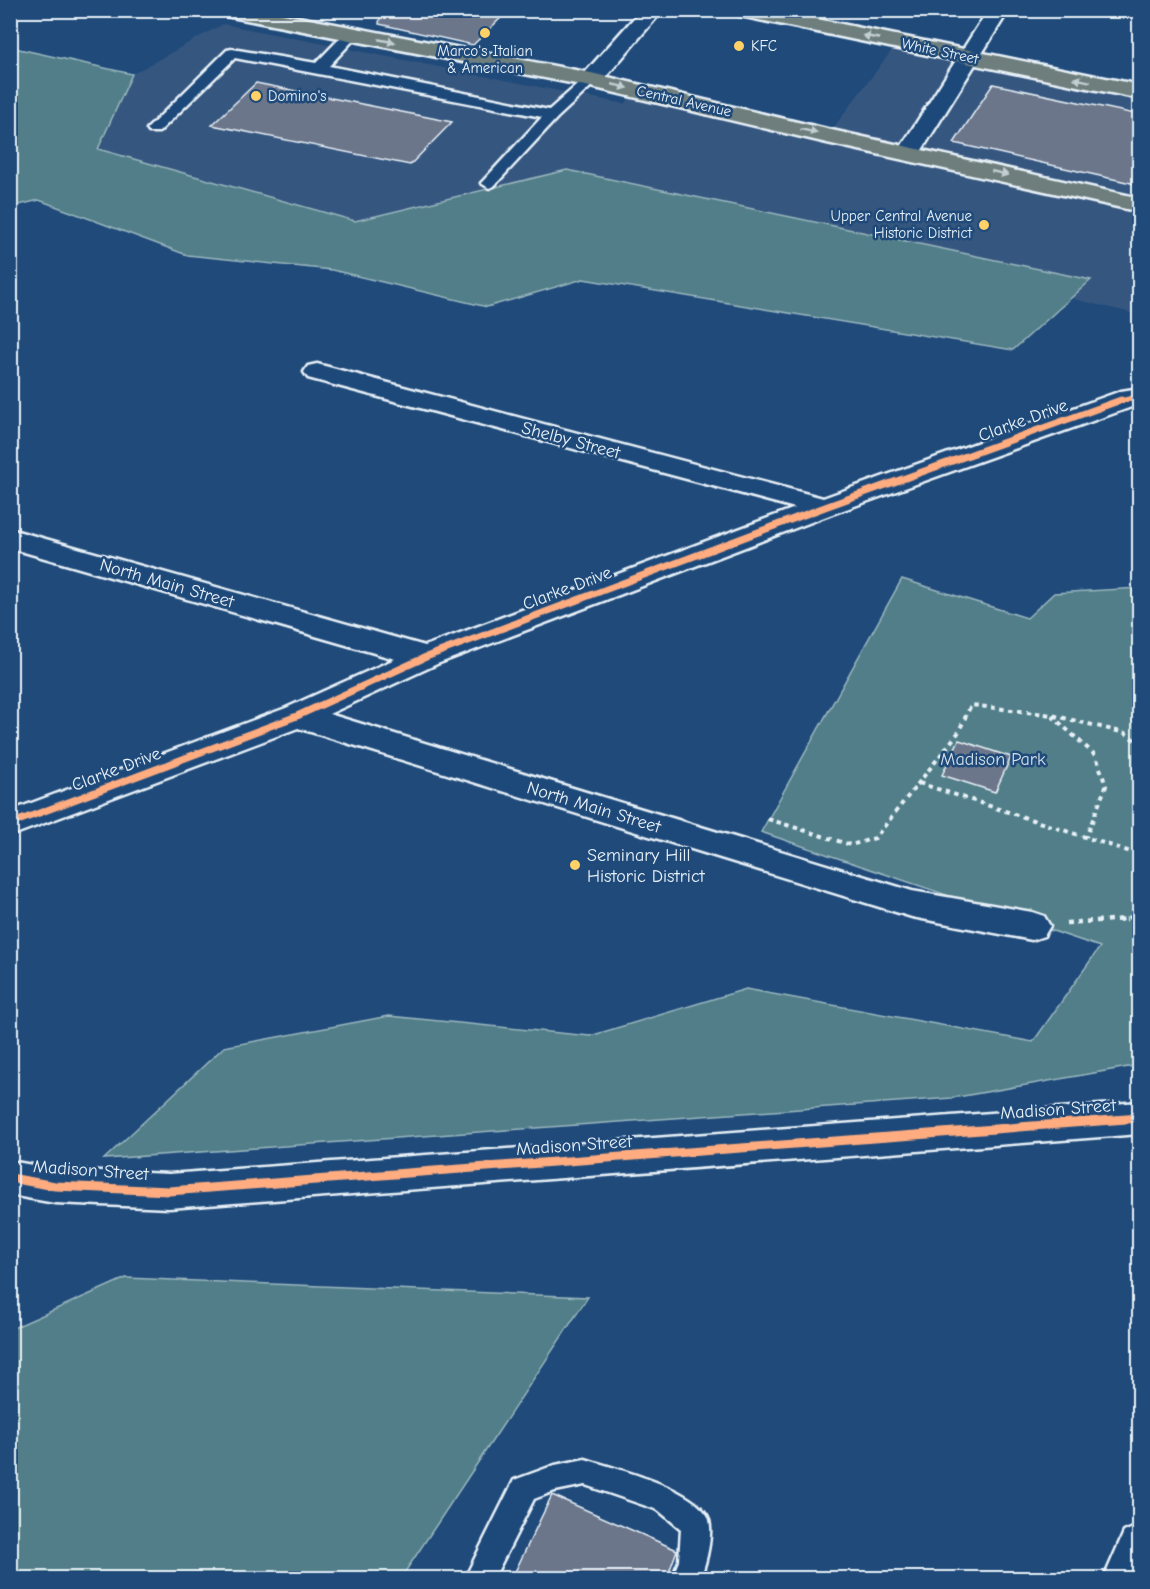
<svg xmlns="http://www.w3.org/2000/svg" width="1150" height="1589" font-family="'Comic Neue',sans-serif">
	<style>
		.built { fill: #36577f }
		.green { fill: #517e88; stroke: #9cb8c0; stroke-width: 1.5 }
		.building { fill: #6c768b; stroke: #e8f1f8; stroke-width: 1.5 }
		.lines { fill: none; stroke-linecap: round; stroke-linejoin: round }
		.service-casing { stroke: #e8f1f8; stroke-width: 5 }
		.minor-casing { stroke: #e8f1f8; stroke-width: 5 }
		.tertiary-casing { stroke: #e8f1f8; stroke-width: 5 }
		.primary-casing { stroke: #e8f1f8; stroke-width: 5 }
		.path-far1 { stroke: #e8f1f8; stroke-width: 4; stroke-dasharray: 4.5 4.5; stroke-linecap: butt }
		.path { stroke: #e8f1f8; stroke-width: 4.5; stroke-dasharray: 5 5; stroke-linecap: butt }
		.service { fill: #1f4a7a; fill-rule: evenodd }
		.minor { fill: #1f4a7a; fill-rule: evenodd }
		.tertiary { fill: #1f4a7a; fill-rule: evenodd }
		.primary { fill: #6d7e7c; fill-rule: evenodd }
		.cycleway-far2-casing { stroke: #1f4a7a; stroke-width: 8 }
		.cycleway-far1-casing { stroke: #1f4a7a; stroke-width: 10 }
		.cycleway-casing { stroke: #1f4a7a; stroke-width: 13 }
		.cycleway-far2 { stroke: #ffac80; stroke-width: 5 }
		.cycleway-far1 { stroke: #ffac80; stroke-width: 7 }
		.cycleway { stroke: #ffac80; stroke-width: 9 }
		.oneway { fill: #c3ced3 }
		.poi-dot { fill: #ffd166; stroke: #1f4a7a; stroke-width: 2 }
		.labels { text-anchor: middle; stroke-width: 5; stroke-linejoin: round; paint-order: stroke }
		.far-poi-label { font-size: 15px; fill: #e8f1f8; stroke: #1f4a7a; text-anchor: start }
		.far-street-label { font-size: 15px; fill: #e8f1f8; stroke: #1f4a7a }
		.street-label { font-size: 18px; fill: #e8f1f8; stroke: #1f4a7a }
		.park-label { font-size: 18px; fill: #d1e0e7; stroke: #1f4a7a }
		.poi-label { font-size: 18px; fill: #e8f1f8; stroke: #1f4a7a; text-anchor: start }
	</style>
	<rect width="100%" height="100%" fill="#1f4a7a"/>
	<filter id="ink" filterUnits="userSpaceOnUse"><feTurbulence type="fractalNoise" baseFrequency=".0167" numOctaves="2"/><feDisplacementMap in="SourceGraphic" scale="12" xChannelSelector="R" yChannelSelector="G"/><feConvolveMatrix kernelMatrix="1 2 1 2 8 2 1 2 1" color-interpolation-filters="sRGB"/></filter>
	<g filter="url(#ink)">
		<path class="built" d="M223,24L625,104L637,90L827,136L898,42L1139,92V315L1070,298L1090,280L567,170L355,221L97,149L132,74Z"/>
		<path class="green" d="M10,47L132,74L98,149L355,221L567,170L1091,280L1013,350L583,279L487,307L332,270L187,255L39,200L11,207Z
			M902,579L1027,618L1054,593L1139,588V1065L952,1098L104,1159L224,1047L389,1016L590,1036L746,989L1033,1042L1100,947L761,832Z
			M126,1278L588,1297L401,1578H11V1329Z"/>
		<path class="building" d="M381,10H509L473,45L379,24Z
			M256,83L452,122L410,165L212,125Z
			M993,84L1140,115V185L954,143Z
			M959,740L1011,757L995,792L942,775Z
			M552,1495L677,1550L667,1578H512Z"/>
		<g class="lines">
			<g class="service-casing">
				<path id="service" d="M352,30L359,34L329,66L549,110L586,77L591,76L598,80L557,118L494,186L489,188L481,183L484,180L542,117L235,58L159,132H149L147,129L227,50L232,49L316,63L347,31Z
					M585,1459C617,1469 689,1487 707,1515C715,1529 706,1564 700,1578H672L679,1561L681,1529L658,1510L585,1485L555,1491L534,1499L494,1578H465L514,1480L555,1465Z"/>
			</g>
			<g class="minor-casing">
				<path id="minor" d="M988,10H1009L917,158L909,160L901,158L897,153Z
					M317,364L823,498L1121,391L1140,388V404L835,513L437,664L329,714L912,891L1032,912L1044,916L1050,926L1044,936L1032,940L912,917L298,728L10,836V811L286,708L395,659L10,548V529L425,646L795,508L308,378L304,372L308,366Z
					M1140,1102V1134L169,1208L55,1203L10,1195V1161L55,1169L169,1174Z
					M1140,1525V1578H1104L1124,1532Z"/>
			</g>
			<g class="tertiary-casing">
				<path id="tertiary" d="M641,10H663L599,85L591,87L583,85L580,80L583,75Z"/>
			</g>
			<g class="primary-casing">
				<path id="primary" d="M216,10H262L591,73L827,129L1140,198V212L827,143L591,87L226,16L219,14Z
					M730,10H773L1140,85V99L740,16L733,14Z"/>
			</g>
			<path class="path-far1" d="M1052,716L1096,756L1106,786L1086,837
				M919,783L1140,855
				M768,819L851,845L875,838L958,733L971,705L1052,715L1125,733L1140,744
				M1119,920L1140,915"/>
			<path class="path" d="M1066,923L1127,919"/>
			<use href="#service" class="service"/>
			<use href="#minor" class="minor"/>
			<use href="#tertiary" class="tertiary"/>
			<use href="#primary" class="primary"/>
			<g class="cycleway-far2-casing">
				<path id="cycleway-far2" d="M1117,402L1140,396"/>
			</g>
			<g class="cycleway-far1-casing">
				<path id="cycleway-far1" d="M10,824L297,716L426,657L825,507L1121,400"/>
			</g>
			<g class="cycleway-casing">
				<path id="cycleway" d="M10,1178L55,1186L169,1191L1140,1118"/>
			</g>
			<use href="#cycleway-far2" class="cycleway-far2"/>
			<use href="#cycleway-far1" class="cycleway-far1"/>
			<use href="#cycleway" class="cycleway"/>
		</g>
		<defs><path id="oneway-solid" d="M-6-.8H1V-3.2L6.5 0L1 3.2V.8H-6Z" transform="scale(1.5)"/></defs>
		<g class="oneway">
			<use href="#oneway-solid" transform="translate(871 37) rotate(-169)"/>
			<use href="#oneway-solid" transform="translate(387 41) rotate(11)"/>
			<use href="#oneway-solid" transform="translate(1082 80) rotate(-168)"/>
			<use href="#oneway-solid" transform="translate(620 86) rotate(13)"/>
			<use href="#oneway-solid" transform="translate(809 131) rotate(13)"/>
			<use href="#oneway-solid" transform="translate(1000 173) rotate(13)"/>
		</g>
	</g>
	<g class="poi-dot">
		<circle cx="485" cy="33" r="6"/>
		<circle cx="739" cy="46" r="6"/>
		<circle cx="256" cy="96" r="6"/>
		<circle cx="984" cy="225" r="6"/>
		<circle cx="575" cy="865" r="6"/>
	</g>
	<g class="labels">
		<g class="far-poi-label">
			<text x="751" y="51">KFC</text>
			<text x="485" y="56" text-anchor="middle">Marco's Italian<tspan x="485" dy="17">&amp; American</tspan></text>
			<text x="268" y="101">Domino's</text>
			<text x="972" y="221" text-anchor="end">Upper Central Avenue<tspan x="972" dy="17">Historic District</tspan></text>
		</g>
		<g class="far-street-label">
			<text transform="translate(940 51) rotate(12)" y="5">White Street</text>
			<text transform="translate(684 101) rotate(13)" y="5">Central Avenue</text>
		</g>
		<g class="street-label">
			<text transform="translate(1023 420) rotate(-20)" y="6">Clarke Drive</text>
			<text transform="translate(571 440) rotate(15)" y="6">Shelby Street</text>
			<text transform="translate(167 583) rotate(16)" y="6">North Main Street</text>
			<text transform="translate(567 588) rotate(-21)" y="6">Clarke Drive</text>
			<text transform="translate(116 769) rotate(-21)" y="6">Clarke Drive</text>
			<text transform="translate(594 807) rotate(17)" y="6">North Main Street</text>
			<text transform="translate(1058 1109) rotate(-4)" y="6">Madison Street</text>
			<text transform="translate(574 1145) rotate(-4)" y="6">Madison Street</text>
			<text transform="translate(91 1170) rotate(4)" y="6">Madison Street</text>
		</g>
		<g class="park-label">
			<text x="993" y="765">Madison Park</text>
		</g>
		<g class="poi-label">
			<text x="587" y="861">Seminary Hill<tspan x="587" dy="21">Historic District</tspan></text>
		</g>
	</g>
	<rect width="1150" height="1589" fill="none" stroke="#1f4a7a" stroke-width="36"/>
	<rect x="18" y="18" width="1114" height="1553" fill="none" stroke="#e8f1f8" stroke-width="2" filter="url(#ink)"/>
</svg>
